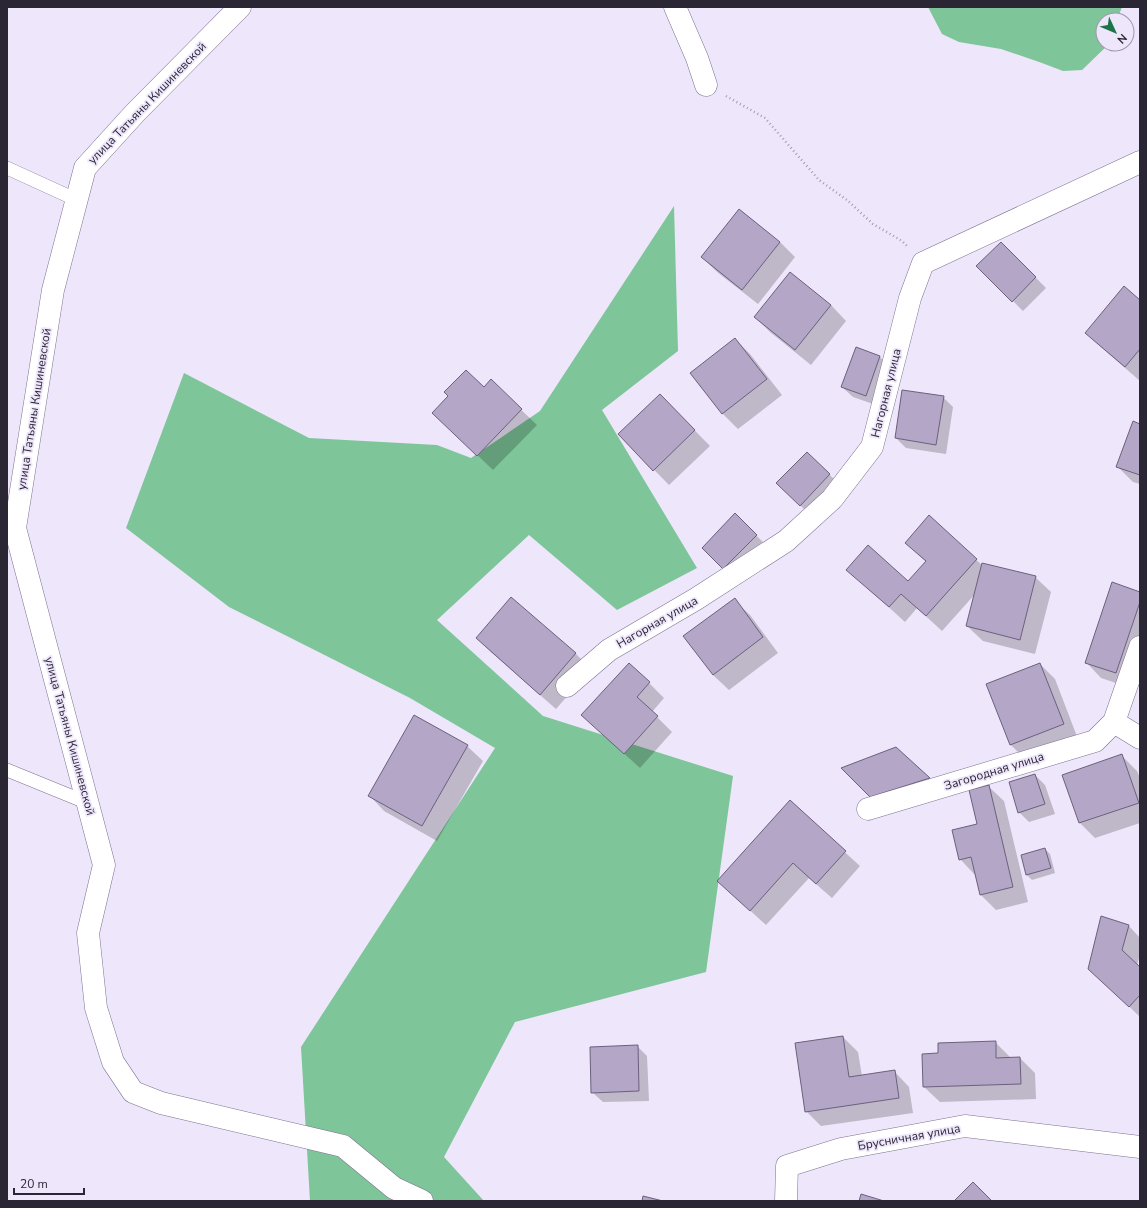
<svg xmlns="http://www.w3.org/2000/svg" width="1147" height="1208" font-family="'Nunito Sans',sans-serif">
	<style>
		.forest { fill: #7ec599 }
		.shadow { fill: #0003 }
		.building { fill: #b3a6c7; stroke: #6c607e }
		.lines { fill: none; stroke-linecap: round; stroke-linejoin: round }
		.service-casing { stroke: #7f7291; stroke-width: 14 }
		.minor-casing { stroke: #7f7291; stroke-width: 23 }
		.path { stroke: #a39cae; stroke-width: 2.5; stroke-dasharray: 1 3; stroke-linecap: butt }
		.service { stroke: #fff; stroke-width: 13 }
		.minor { stroke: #fff; stroke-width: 22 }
		.labels { text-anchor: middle; stroke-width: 3.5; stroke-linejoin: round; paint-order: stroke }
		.street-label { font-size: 12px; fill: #2b2633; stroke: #eee6fb }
	</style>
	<rect width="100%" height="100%" fill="#eee6fb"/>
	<path class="forest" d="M928,7H1122L1117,20H1103V44H1109L1082,70L1063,71L1042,63L1001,49L959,42L942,34Z
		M674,206L678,351L602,410L697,568L617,610L529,535L437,620L543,716L733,776L706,972L515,1022L444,1157L484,1201H310L301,1047L495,748L410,698L229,607L126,528L184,373L309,438L437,445L471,458L540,411Z"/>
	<path class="shadow" d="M780,242L795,257L758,304L717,272L702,257Z
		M1001,243L1046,288L1023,311L978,266Z
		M1140,301V381L1102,348L1086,333Z
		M831,305L846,321L811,365L770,332L755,317Z
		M735,339L750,354L782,395L738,429L723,414L692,373Z
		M856,348L880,357L890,367L876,405L853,397L842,387Z
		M491,381L537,425L493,470L449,428Z
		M660,395L710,446L669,485L619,434Z
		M943,397L953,407L946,454L906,448L896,438Z
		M1140,425V484L1133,482L1118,467Z
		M807,453L840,485L810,515L778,483Z
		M735,515L766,545L734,578L703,548Z
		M929,517L983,566L1035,577L1051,592L1035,654L983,641L967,626L976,593L942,631L917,608L905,622L848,570L908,582L926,562L906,543Z
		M1140,593V661L1131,688L1101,678L1086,662Z
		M511,598L576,654L591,669L556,709L492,653L477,638Z
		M734,600L750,615L778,653L729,690L713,675Z
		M1040,664L1055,679L1078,739L1026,760L1011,745Z
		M649,683L664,698L652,712L672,732L640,768L598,730Z
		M467,746L483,761L437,841L384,811L369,795Z
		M896,748L929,779L881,807L843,768Z
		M1122,756L1137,771L1140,778V823L1095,838L1080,823L1064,776Z
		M1035,775L1045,785L1055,814L1029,822L1019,812Z
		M988,786L1004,801L1028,902L996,910L981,895L975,875L960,859L979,825Z
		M790,802L860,866L832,898L809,878L766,925L718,881Z
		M1045,849L1050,854L1055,873L1032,880L1027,875L1022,856Z
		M1129,926L1140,938V955L1137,965L1140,968V1017L1103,981Z
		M843,1037L858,1052L862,1076L894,1071L909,1087L913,1113L821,1126L806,1111Z
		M995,1042L1011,1058H1020L1035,1073L1036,1099L940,1102L924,1087L939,1054Z
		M637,1046L647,1056L649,1101L603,1102L592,1092Z"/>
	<path class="building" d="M739,209L780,242L742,290L701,257Z
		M1001,242L1036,277L1012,302L976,266Z
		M790,272L831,305L795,350L754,317Z
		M1124,286L1140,300V349L1125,367L1085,333Z
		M735,338L767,379L722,414L690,373Z
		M856,347L880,356L866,396L841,387Z
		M466,370L484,387L491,379L522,409L477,456L432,413L448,396L444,392Z
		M902,390L944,396L936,445L895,438Z
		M660,394L695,430L653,471L618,434Z
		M1133,421L1140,424V475L1116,467Z
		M807,452L830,474L800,506L776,483Z
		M735,513L757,535L723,569L702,548Z
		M929,515L977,559L926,616L901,594L889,607L846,570L868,545L908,581L926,561L905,543Z
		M982,563L1036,576L1020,640L966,626Z
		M1112,582L1140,592V602L1116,673L1085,663Z
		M511,597L576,653L540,695L476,638Z
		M735,598L763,637L713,675L683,636Z
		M629,663L650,682L637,697L658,716L624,754L581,715Z
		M1040,663L1064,724L1010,745L986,684Z
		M414,715L468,745L422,826L368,796Z
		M896,747L930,778L870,797L841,768Z
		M1122,754L1139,803L1079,823L1062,775Z
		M1035,774L1045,804L1018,813L1009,782Z
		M989,785L1013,887L980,895L971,857L959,860L952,830L977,824L969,790Z
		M790,800L846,851L816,884L793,863L750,911L717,881Z
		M1045,848L1051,868L1026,875L1021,855Z
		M1101,916L1129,925L1122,950L1140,967V995L1129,1007L1088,969Z
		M843,1036L849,1077L895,1070L899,1098L805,1112L795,1043Z
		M996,1041V1058L1020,1057L1021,1084L923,1087L922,1054L938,1053V1043Z
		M638,1045L639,1091L591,1093L590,1047Z
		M973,1182L992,1201H954Z
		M861,1194L884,1201H859Z
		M643,1196L663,1201H642Z"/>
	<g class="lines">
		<g class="service-casing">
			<path id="service" d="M7,168L77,200
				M7,770L88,803"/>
		</g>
		<g class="minor-casing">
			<path id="minor" d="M240,7L135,113L85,168L53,290L15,528L104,865L88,933L96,1008L113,1062L133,1092L161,1103L343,1146L394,1188L422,1201
				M675,7L697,58L706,85
				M567,686L609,650L696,599L786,541L832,499L872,447L910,298L923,263L1140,162
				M1114,722L1140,738
				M868,809L1095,741L1114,722L1140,647
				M786,1201L787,1166L841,1149L965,1126L1140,1147"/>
		</g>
		<path class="path" d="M726,96L765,118L819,180L847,200L873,224L902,241L908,247"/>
		<use href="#service" class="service"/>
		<use href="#minor" class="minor"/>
	</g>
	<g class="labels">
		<g class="street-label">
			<text transform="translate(147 103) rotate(-46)" y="4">улица Татьяны Кишиневской</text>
			<text transform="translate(886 393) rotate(-76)" y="4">Нагорная улица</text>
			<text transform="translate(34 409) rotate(-81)" y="4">улица Татьяны Кишиневской</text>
			<text transform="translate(657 622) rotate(-30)" y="4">Нагорная улица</text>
			<text transform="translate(70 736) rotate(75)" y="4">улица Татьяны Кишиневской</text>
			<text transform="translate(994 771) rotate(-17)" y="4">Загородная улица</text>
			<text transform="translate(909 1137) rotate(-10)" y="4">Брусничная улица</text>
		</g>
	</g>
	<rect width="1147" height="1208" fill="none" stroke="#2b2633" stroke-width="16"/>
	<g transform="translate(1115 32) rotate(134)"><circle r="19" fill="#eee6fb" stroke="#a099ab"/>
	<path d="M0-3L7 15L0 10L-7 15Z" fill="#1d7448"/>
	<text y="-6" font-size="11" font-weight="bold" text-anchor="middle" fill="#2b2633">N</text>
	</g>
	<path d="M14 1188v6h70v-6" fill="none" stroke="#2b2633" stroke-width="2"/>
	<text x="20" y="1188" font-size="12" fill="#2b2633" stroke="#eee6fb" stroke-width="3" paint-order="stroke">20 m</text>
</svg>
